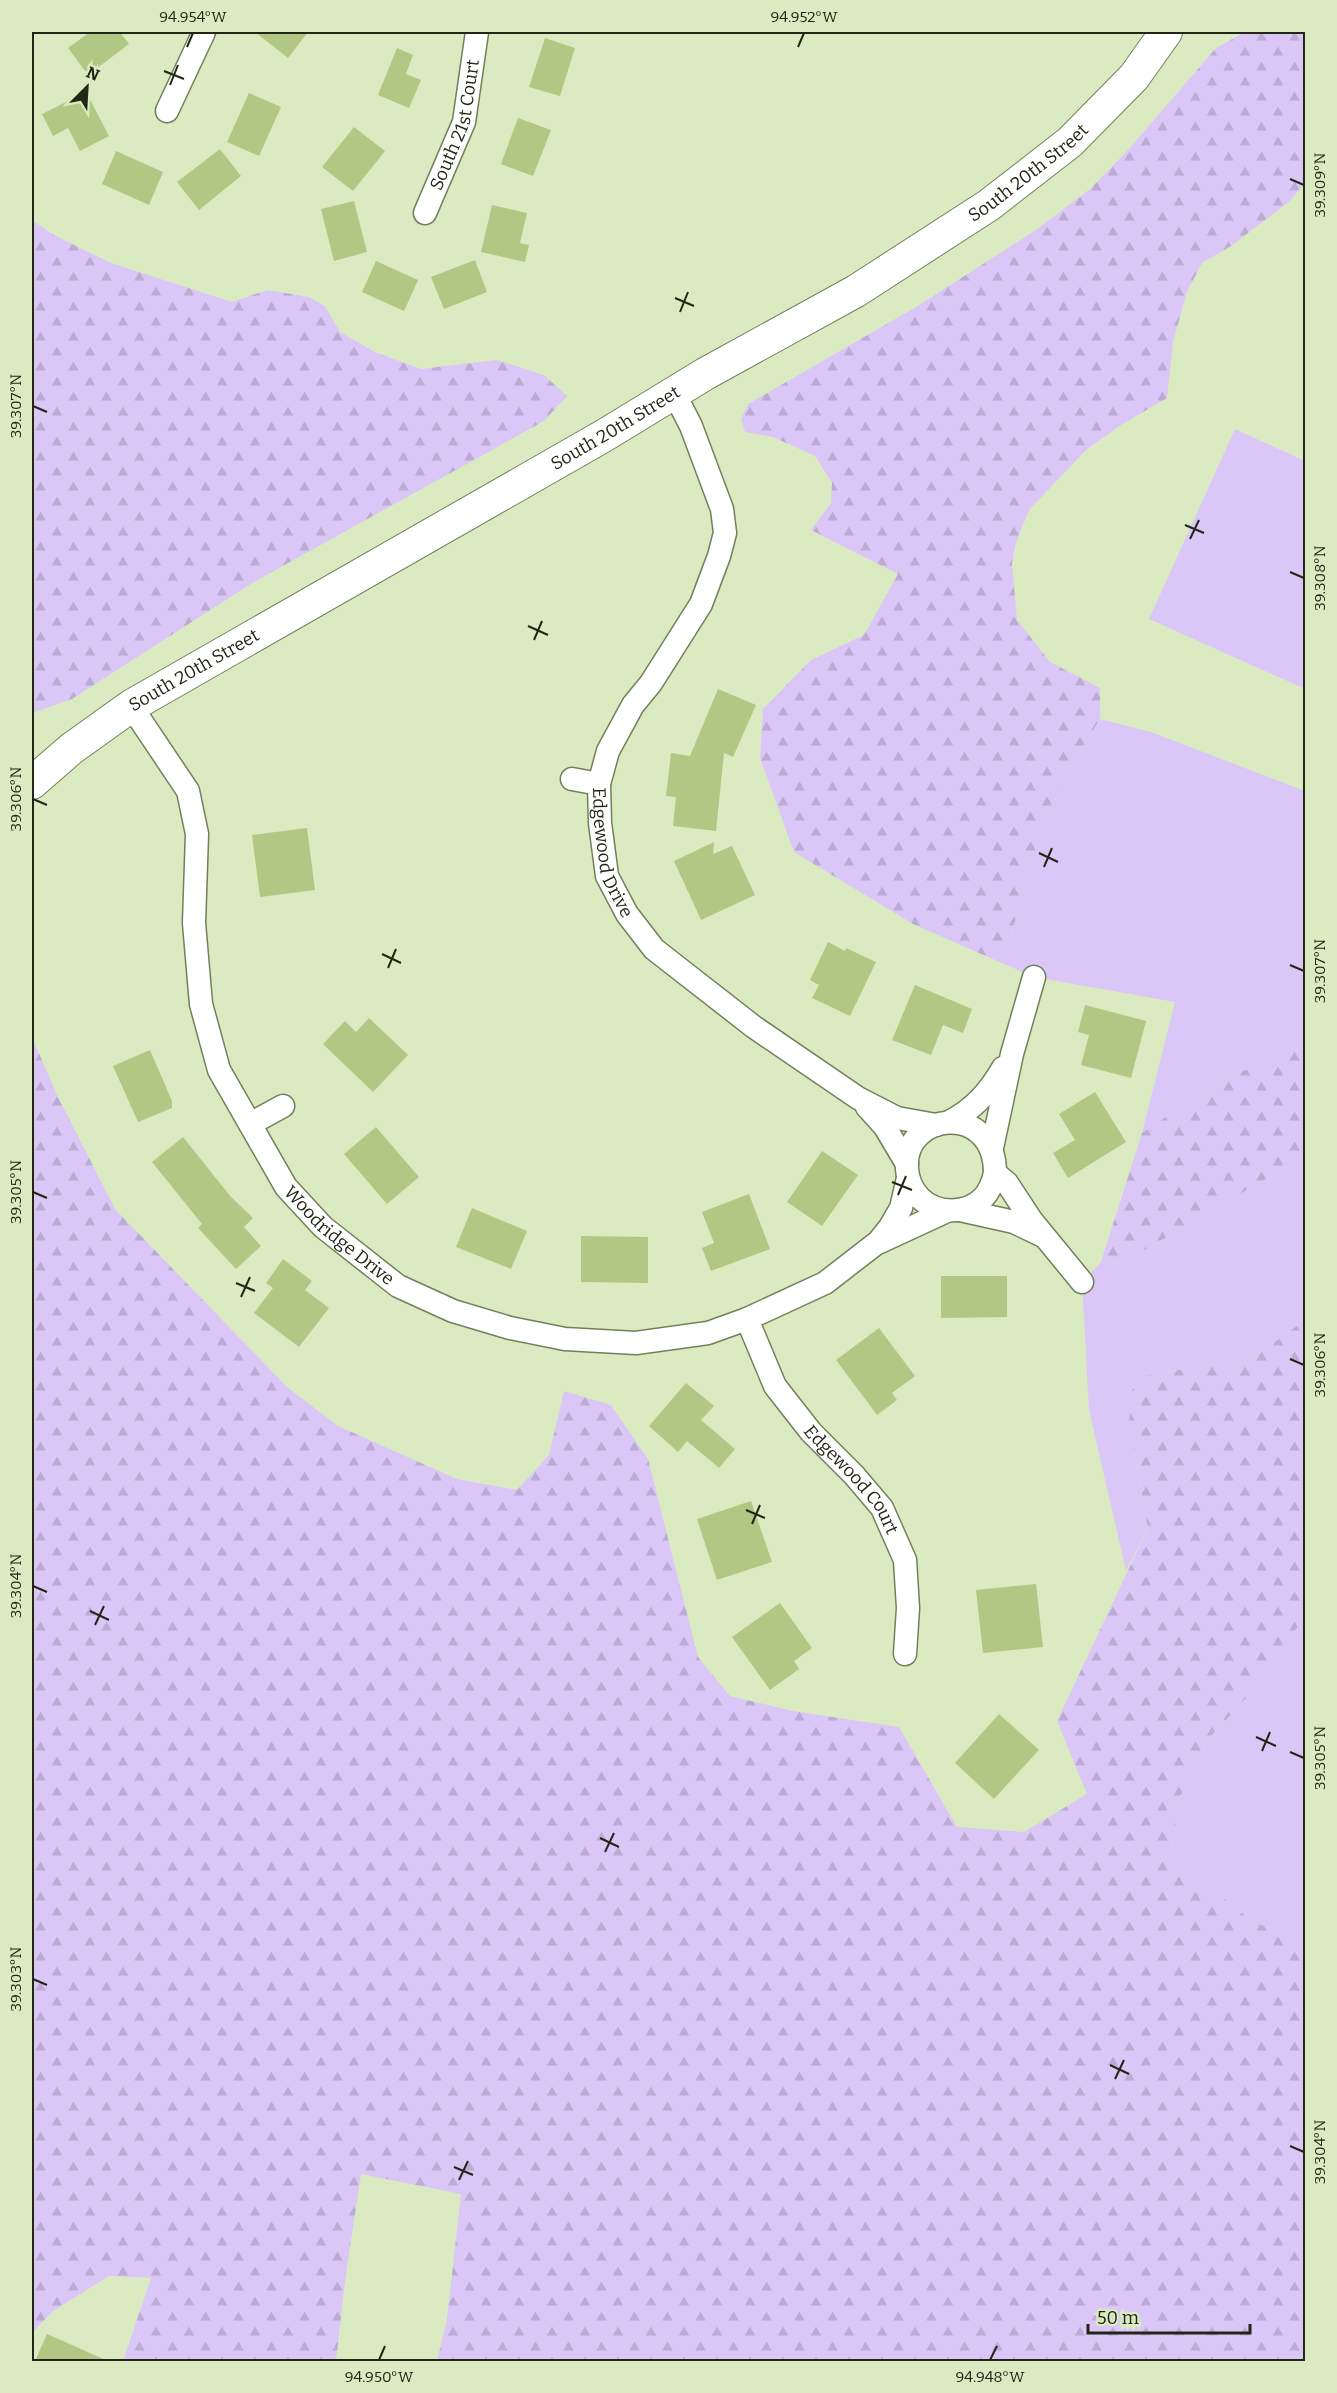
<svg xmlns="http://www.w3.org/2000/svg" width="1337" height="2393" font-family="Bitter,serif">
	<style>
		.green { fill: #dbc7f7 }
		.forest { fill: url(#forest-firs) }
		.building { fill: #b0c883 }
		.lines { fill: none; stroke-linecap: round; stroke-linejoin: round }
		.minor-casing { stroke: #72805a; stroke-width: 25 }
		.secondary-casing { stroke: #72805a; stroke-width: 34 }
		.minor { stroke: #fff; stroke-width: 22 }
		.secondary { stroke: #fff; stroke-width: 32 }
		.ticks { fill: none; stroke: #212617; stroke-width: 2 }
		.labels { text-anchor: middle; stroke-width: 5; stroke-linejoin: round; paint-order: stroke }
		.street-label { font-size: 18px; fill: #212617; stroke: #dbebc1 }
		.neatline { fill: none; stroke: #212617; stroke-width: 2 }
		.ticks-label { font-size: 15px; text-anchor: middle; fill: #212617 }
	</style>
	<defs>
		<pattern id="forest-firs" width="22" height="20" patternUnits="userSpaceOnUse" patternTransform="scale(1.5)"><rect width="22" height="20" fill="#dbc7f7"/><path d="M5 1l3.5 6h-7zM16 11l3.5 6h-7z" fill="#bcabd3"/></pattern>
	</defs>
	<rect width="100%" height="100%" fill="#dbebc1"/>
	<path class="green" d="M1235,429L1305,461V689L1149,619Z
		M1100,719L1151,732L1305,791V1042L1214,1085L1142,1133L1175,1002L1034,977L1004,964L1031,860L1065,775Z
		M1305,1164V1320L1254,1357L1144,1376L1129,1425L1148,1528L1126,1571L1089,1410L1082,1282L1101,1262L1121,1264L1264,1180Z
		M1305,1616V1944L1252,1921L1170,1856L1180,1797L1211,1736L1259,1684Z"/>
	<path class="forest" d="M1245,32H1305V183L1290,201L1231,246L1202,263L1187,292L1173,342L1167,398L1121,425L1086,450L1029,510L1016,543L1012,563L1017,620L1050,662L1100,688V719L1065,775L1031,860L1004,964L913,924L794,852L760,758L763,709L811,660L864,635L898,574L811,530L831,503L832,483L815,456L773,437L745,432L741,419L748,404L916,307L1036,230L1090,189L1128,150L1216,48Z
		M32,220L52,234L111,263L232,302L267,290L309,297L325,306L340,332L375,352L421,369L497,360L544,375L567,396L544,421L254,582L72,699L32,713Z
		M32,1037L57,1095L115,1209L287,1387L338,1426L457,1479L517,1490L549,1455L564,1391L611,1405L648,1459L698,1657L730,1696L793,1711L899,1727L957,1827L1024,1832L1087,1794L1057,1721L1148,1528L1129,1425L1132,1390L1144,1376L1254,1357L1305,1320V1616L1259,1684L1211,1736L1180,1797L1170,1856L1252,1921L1305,1944V2361H437L447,2319L461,2194L361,2174L345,2281L336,2361H123L151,2278L109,2276L53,2311L32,2333Z
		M1305,1042V1164L1264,1180L1121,1264L1101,1262L1142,1133L1214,1085Z"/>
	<path class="building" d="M90,32H120L129,44L88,75L68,48Z
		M255,32H308L288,58Z
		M545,38L575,48L560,96L529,87Z
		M397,48L413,55L406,74L421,80L409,108L378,95Z
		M86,92L109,136L80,151L68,128L53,136L42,114Z
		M249,93L281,107L259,156L227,142Z
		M518,118L551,130L533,176L501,164Z
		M354,127L385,151L353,191L322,167Z
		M220,149L241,176L199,210L177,182Z
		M116,151L163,172L149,205L102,184Z
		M354,201L367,252L334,261L321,209Z
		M492,205L527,213L520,243L529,245L525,262L481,252Z
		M475,260L487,292L444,309L431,277Z
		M376,261L418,280L404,311L362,292Z
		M718,689L756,705L733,757L724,753L716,831L673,826L676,797L666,796L671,753L690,756Z
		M307,828L315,890L260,897L252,835Z
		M714,842L713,854L732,846L755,895L701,920L674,861Z
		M828,942L845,951L846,948L876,962L850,1016L812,998L819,985L810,980Z
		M915,985L972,1009L963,1033L943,1025L931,1055L892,1040Z
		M1085,1005L1146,1021L1131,1078L1081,1065L1089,1035L1078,1032Z
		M369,1018L408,1055L373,1092L323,1044L345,1021L356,1032Z
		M150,1050L172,1101V1108L138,1122L113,1066Z
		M1095,1092L1126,1142L1068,1178L1053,1153L1075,1140L1059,1114Z
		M376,1127L419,1177L387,1204L344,1154Z
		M183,1137L231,1197L253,1218L244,1227L261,1246L236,1269L198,1228L202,1224L152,1162Z
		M822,1151L858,1175L822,1226L787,1202Z
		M749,1194L770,1249L711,1271L702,1248L714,1243L702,1212Z
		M472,1208L527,1231L511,1269L456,1247Z
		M581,1236L648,1237V1283L581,1282Z
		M283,1259L312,1281L305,1290L329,1308L299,1347L254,1313L273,1288L266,1283Z
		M941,1276H1007V1317L941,1318Z
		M879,1328L915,1376L892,1393L897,1400L877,1415L836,1360Z
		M686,1383L714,1406L701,1420L735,1449L719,1468L687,1441L678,1452L649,1426Z
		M751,1501L772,1562L717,1580L697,1519Z
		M1036,1584L1043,1647L983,1653L976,1590Z
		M780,1603L812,1648L794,1661L799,1669L770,1690L732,1637Z
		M999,1714L1039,1750L994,1799L955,1763Z
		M47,2334L108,2361H35Z"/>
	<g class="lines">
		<g class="minor-casing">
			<g id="minor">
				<path d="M167,111L204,32"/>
				<path id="s1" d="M425,213L464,122L477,32"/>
				<path id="s2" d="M674,393L691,426L722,509L725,533L719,556L701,604L651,683L633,705L608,751L599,784L600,823L607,876L627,914L654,949L754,1027L858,1098L897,1118L936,1125"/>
				<path id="s3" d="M131,706L188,791L197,834L194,923L201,1004L219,1070L286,1187L323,1227L398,1286L453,1311L510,1328L565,1339L636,1343L708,1333L747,1319L825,1283L878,1242L890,1227L901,1208L908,1178"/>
				<path d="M572,779L599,784"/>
				<path d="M867,1107L885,1127L907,1164"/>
				<path d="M949,1122C974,1109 989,1092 1003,1068"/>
				<path d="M250,1124L283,1106"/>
				<path d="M992,1148L1012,1054L1034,977"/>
				<path d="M995,1173C993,1182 990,1191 983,1198C967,1214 937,1215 920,1198C912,1190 908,1181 907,1169C902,1112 995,1101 995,1173L1007,1183L1032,1221L1082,1282"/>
				<path d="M960,1210L1014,1222L1041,1235"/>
				<path d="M880,1242L947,1211"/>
				<path id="s4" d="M747,1319L775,1386L811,1432L854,1475L882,1508L905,1560L908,1608L905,1654"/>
			</g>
		</g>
		<g class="secondary-casing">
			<g id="secondary">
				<path id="s5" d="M32,783L71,749L131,706L605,435L705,374L856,291L989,205L1070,142L1134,77L1166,32"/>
			</g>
		</g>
		<use href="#minor" class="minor"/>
		<use href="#secondary" class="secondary"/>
	</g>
	<path class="ticks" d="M187,47L193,33M798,47L804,33M164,71L184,79M170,85L178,65M1290,179L1304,185M675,298L694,306M680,312L688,292M33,406L47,412M1185,525L1204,533M1190,539L1199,520M1290,572L1304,578M528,626L548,635M534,640L542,621M33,799L47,805M1039,853L1058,862M1044,867L1052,848M382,954L401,963M1290,965L1304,971M388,968L396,949M892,1182L912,1190M33,1192L47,1198M898,1195L906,1176M236,1283L255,1291M241,1297L250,1277M1290,1359L1304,1365M746,1510L765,1518M752,1524L760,1505M33,1586L47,1592M90,1611L109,1620M95,1625L104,1606M1256,1737L1276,1746M1262,1751L1270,1732M1290,1752L1304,1758M600,1838L619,1847M605,1852L614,1833M33,1979L47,1985M1110,2065L1129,2074M1115,2079L1124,2060M1290,2146L1304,2152M454,2167L473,2175M459,2180L468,2161M379,2360L385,2346M990,2360L997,2346"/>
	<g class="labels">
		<g class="street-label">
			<text dy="6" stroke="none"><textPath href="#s1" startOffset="94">South 21st Court</textPath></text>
			<text dy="6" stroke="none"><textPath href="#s5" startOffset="1170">South 20th Street</textPath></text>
			<text dy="6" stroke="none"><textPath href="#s5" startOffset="684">South 20th Street</textPath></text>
			<text dy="6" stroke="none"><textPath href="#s5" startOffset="198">South 20th Street</textPath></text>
			<text dy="6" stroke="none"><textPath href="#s2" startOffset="504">Edgewood Drive</textPath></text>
			<text dy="6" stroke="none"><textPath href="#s3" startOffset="592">Woodridge Drive</textPath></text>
			<text dy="6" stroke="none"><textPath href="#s4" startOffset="194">Edgewood Court</textPath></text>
		</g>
	</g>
	<rect width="1337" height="2393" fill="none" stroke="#dbebc1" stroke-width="66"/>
	<g transform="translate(87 87) rotate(24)" stroke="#dbebc1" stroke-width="4.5" paint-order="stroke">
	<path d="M0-4.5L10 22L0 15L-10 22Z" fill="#212617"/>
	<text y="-9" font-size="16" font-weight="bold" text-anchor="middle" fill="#212617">N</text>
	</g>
	<path d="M1088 2324v9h162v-9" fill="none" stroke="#212617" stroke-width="3"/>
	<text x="1097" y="2324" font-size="18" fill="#212617" stroke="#dbebc1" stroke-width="4.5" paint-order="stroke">50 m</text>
	<rect x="33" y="33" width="1271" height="2327" class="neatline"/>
	<g class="ticks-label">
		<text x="193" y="22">94.954°W</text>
		<text x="804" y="22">94.952°W</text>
		<text transform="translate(1320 185) rotate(-90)" y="5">39.309°N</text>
		<text transform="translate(16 406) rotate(-90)" y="5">39.307°N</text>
		<text transform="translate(1320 578) rotate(-90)" y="5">39.308°N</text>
		<text transform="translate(16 799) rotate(-90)" y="5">39.306°N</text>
		<text transform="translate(1320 971) rotate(-90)" y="5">39.307°N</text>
		<text transform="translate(16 1192) rotate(-90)" y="5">39.305°N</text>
		<text transform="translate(1320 1365) rotate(-90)" y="5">39.306°N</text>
		<text transform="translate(16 1586) rotate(-90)" y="5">39.304°N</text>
		<text transform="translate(1320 1758) rotate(-90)" y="5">39.305°N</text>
		<text transform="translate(16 1979) rotate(-90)" y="5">39.303°N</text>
		<text transform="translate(1320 2152) rotate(-90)" y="5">39.304°N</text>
		<text x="379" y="2382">94.950°W</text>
		<text x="990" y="2382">94.948°W</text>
	</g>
</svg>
